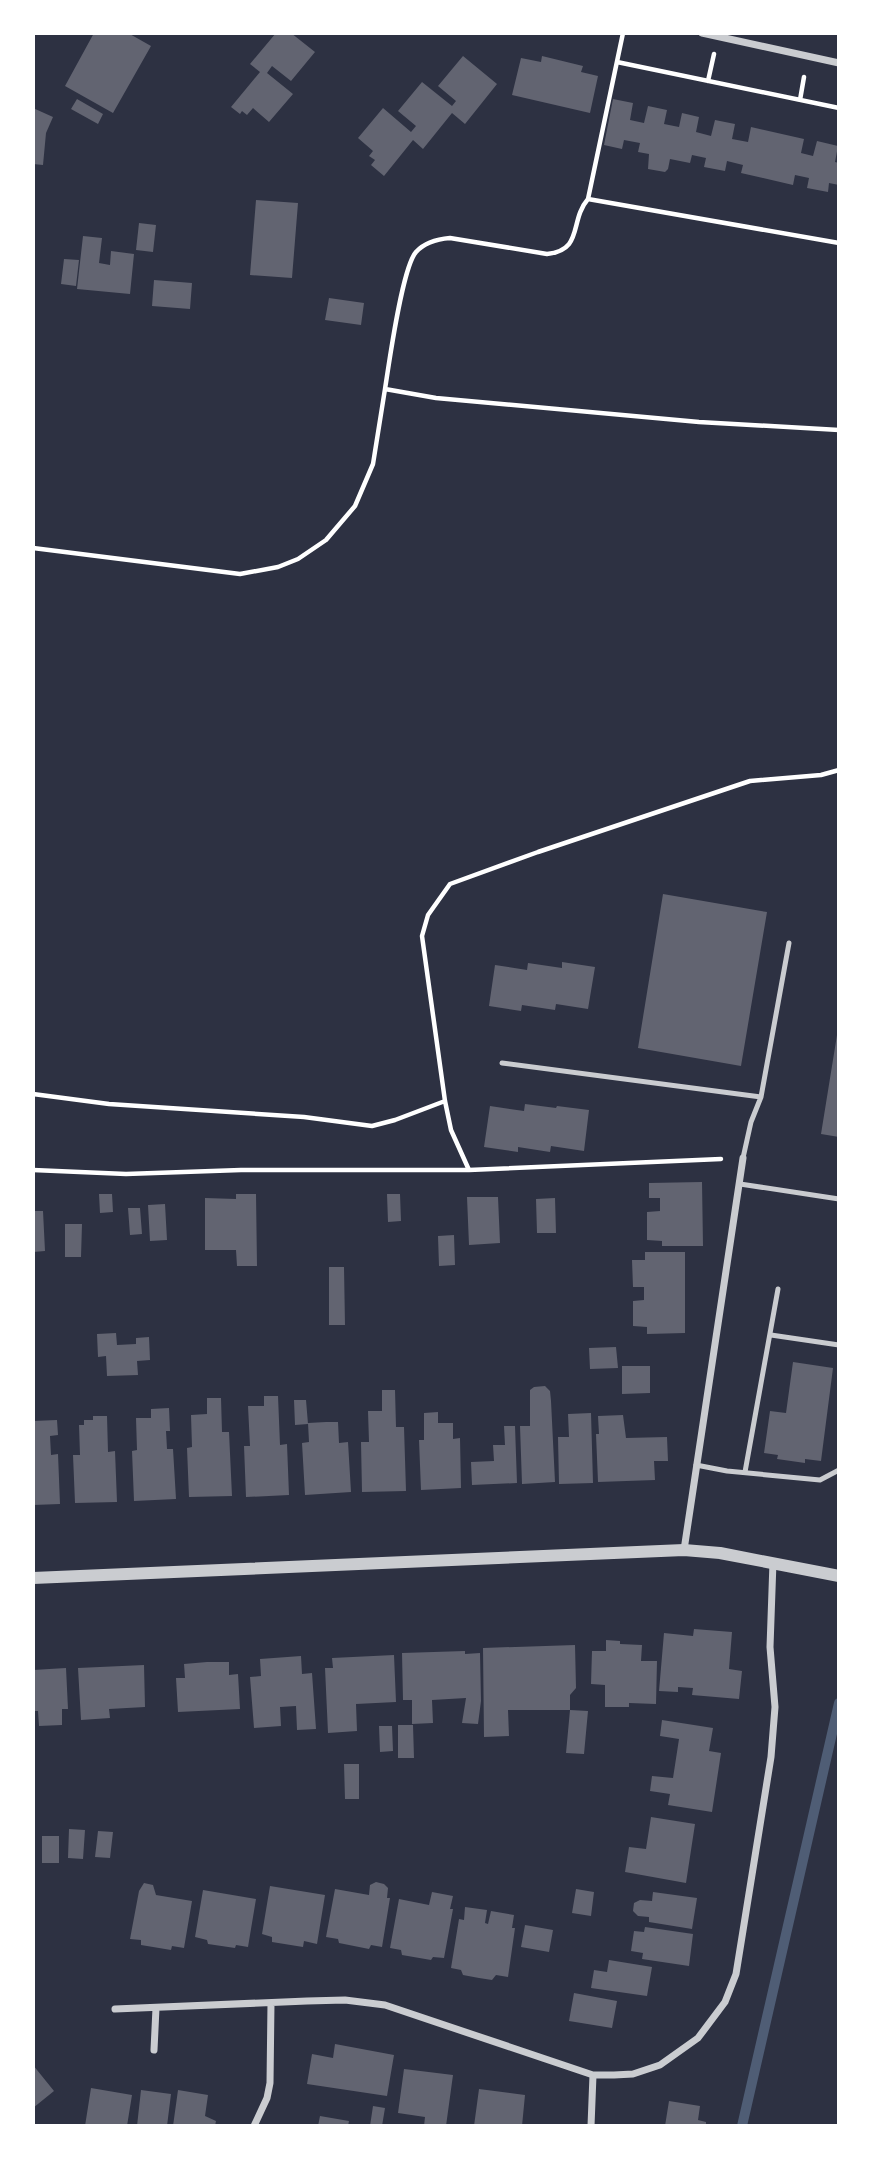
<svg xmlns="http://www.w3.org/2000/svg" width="872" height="2159" font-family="'PT Sans',sans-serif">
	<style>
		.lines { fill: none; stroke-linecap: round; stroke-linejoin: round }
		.stream { stroke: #4f5d75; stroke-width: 10 }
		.building { fill: #626471 }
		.path { stroke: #fff; stroke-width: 4.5 }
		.service { stroke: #caccd0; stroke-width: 5 }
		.minor { stroke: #caccd0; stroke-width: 7 }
		.tertiary { stroke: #caccd0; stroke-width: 12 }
	</style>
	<rect width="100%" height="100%" fill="#2d3142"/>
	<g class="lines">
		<path class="stream" d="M742,2126L839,1703"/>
	</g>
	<path class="building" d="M94,33H128L151,46L113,113L65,86Z
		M276,33H291L315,52L291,81L272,66L267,73L293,94L269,122L253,108L247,115L242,111L240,114L231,107L260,72L250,64Z
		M463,56L497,84L465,124L452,113L423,149L413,140L384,176L371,165L375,160L369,156L373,151L358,138L383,108L411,132L416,126L398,111L422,82L452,106L456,101L438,86Z
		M542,56L583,66L581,72L598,76L590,113L512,95L521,58L541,62Z
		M77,99L103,114L98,124L71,109Z
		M613,99L633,103L630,120L644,123L648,106L667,110L664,124L679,127L682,113L699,117L696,132L711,136L715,120L735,124L732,139L748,142L751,127L804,139L801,153L813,156L817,141L838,146L835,162L839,163V185L829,183L828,192L807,188L809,178L795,175L793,185L741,173L743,165L727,161L725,171L704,167L706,158L692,155L690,163L670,159L668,169L665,172L648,169L649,154L638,152L640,143L624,140L622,149L604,145Z
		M33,108L53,117L46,133L43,165L33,164Z
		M256,200L298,203L292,278L250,275Z
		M139,223L156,225L153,252L136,250Z
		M83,236L102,238L99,263L110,265L111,251L134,254L130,294L77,289Z
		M64,259L79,260L76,286L61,284Z
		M154,280L192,283L190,309L152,306Z
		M329,298L364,303L361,325L325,320Z
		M663,894L767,912L741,1066L638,1048Z
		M562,962L595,967L588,1009L556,1004L555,1010L522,1005L521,1011L489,1006L495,965L527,970L528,963L562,968Z
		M837,1035H839V1137L821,1134Z
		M525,1104L556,1108L557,1106L589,1110L584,1151L551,1146L550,1152L518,1147V1152L484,1147L490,1106L524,1111Z
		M702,1182L703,1246H662V1241L647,1240V1212L660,1211V1198H649V1183Z
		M99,1194H112L113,1212L100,1213Z
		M236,1194H256L257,1266H237L236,1250H205V1198L236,1199Z
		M387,1194H400L401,1221L388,1222Z
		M467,1197H498L500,1243L469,1245Z
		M555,1198L556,1233H537L536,1199Z
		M165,1204L167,1240L150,1241L148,1205Z
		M128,1208H140L142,1234L130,1235Z
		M33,1211H43L45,1251L33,1252Z
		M65,1224H82L81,1257H65Z
		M454,1235L455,1265L439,1266L438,1236Z
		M645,1252H685V1333L647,1334V1327L633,1326V1301L644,1300V1287H633L632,1260H645Z
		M329,1267H344L345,1325H329Z
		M116,1333L117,1345L136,1344V1338L149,1337L150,1360L137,1361L138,1375L107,1376L106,1356L98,1357L97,1334Z
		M616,1347L618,1368L590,1369L589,1348Z
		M793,1362L833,1368L821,1461L805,1459V1463L777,1459L778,1455L764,1453L770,1411L786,1413Z
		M622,1366H650V1393L622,1394Z
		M545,1386L550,1391L551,1401L555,1482L522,1484L520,1426H530V1390L534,1387Z
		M382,1390H395L396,1427H404L406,1491L362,1492L361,1442H369L368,1411H382Z
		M264,1396H278L280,1445L287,1444L289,1495L246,1497L244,1446H250L248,1406H264Z
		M207,1398H221L222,1432H229L232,1496L189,1497L187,1448L192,1447L191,1415L207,1414Z
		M294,1400H306L308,1424L295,1425Z
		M169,1408L170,1431H166L167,1449H173L176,1499L134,1501L132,1451L137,1450L136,1418H151V1409Z
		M438,1412V1423H453V1439L460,1438L461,1488L421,1490L419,1440H424V1413Z
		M591,1413L593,1483L559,1484L558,1437H569L568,1414Z
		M623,1415L626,1438L667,1437L668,1461H654L655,1480L598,1482L596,1434H599L598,1416Z
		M93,1416H107L108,1452L115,1451L117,1502L75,1503L73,1455H80L79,1425H84V1420H93Z
		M57,1420L58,1435L50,1436L51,1455L58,1454L60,1504L33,1505V1421Z
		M326,1422H338L339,1443L348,1442L351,1492L305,1495L302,1443L309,1442L308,1423Z
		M504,1426H515L517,1483L472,1485L471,1462L494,1461L493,1445H505Z
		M694,1629L732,1632L729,1669L742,1671L739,1699L692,1695L693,1688L678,1687V1692L659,1691L664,1633L693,1636Z
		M606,1640L620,1641V1644L642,1645L641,1661H657L656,1704L629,1703V1707H605V1685L591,1684L592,1651H606Z
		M575,1645L576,1688L570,1695V1710L588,1711L584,1754L566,1753L570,1710H508L509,1736L484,1737L483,1648Z
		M465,1651V1654L480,1653L481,1701L478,1724L462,1723L466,1698L432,1700L433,1723L412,1724V1700H403L402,1653Z
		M394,1655L396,1702L356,1704L357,1731L328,1733L325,1668H333L332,1658Z
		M301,1656L302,1674L312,1673L316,1729L297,1730L296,1706L280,1707L281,1726L254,1728L250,1677L261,1676L260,1659Z
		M207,1662H229V1675L238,1674L240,1709L178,1712L176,1678H185L184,1664Z
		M144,1665L145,1707L109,1709L110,1718L81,1720L78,1668Z
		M66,1668L68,1709H62V1725L39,1726L38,1711H33V1670Z
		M662,1720L713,1728L709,1751L721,1753L712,1812L668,1805L670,1794L650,1791L652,1776L673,1778L679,1739L660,1736Z
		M398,1725H413L414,1758H398Z
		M379,1726H392L393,1751L380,1752Z
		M344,1764H359V1799H345Z
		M651,1817L695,1824L686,1883L625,1872L629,1847L646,1849Z
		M69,1829L85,1830L83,1859L68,1858Z
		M98,1831L113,1832L110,1858L95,1857Z
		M42,1836H59V1863H42Z
		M376,1882L384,1884L388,1888L387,1898H390L382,1947L371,1945L369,1949L339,1943L338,1939L326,1937L335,1889L369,1895L370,1885Z
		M144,1883L153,1885L156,1895L192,1901L184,1948L172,1946L171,1950L141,1945V1940L130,1939L139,1891Z
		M270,1886L325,1895L317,1944L304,1941L303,1947L272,1942V1937L262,1934Z
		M576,1889L594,1892L591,1916L572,1913Z
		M203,1890L256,1899L248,1947L236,1945L235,1948L208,1944L207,1940L195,1937Z
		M432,1892L453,1896L450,1909H453L444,1958L433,1957L431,1960L402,1955L401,1950L390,1948L399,1899L429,1905Z
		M653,1892L697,1898L692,1929L649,1922V1917L638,1916L633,1911L634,1903L640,1900L652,1901Z
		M465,1907L487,1910L485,1923L488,1924L491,1911L514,1915L512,1928H515L508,1977L496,1975L492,1980L479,1978L463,1975L461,1970L451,1968L459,1919L464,1920Z
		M525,1925L553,1930L549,1952L521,1947Z
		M645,1927L693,1934L689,1966L642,1959L643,1953L631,1951L634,1931L644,1932Z
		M609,1960L652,1967L647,1996L591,1988L594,1970L607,1972Z
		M574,1993L617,2001L612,2028L569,2021Z
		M335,2044L394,2055L387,2096L307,2084L312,2054L333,2058Z
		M33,2065L54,2091L33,2108Z
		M404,2069L453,2075L446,2126H424L425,2117L398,2113Z
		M91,2088L132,2095L127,2126H85Z
		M479,2089L525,2095L522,2126H474Z
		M141,2090L171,2094L167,2126H137Z
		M178,2090L208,2095L205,2116L216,2121L215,2126H173Z
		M669,2101L700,2106L698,2120L706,2122V2126H665Z
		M373,2106L385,2108L382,2126H370Z
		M320,2116L349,2121L348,2126H318Z"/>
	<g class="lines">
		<path class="path" d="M617,62L839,108
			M708,81L714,54
			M800,100L804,77
			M588,199L839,243
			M385,389C389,364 402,268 416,252C425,242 438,239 450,238L547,254C584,250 569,221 588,199L623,33
			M33,548L240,574L278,567L298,559L326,540L355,506L373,464L385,389L436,398L699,422L839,430
			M33,1094L109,1104L304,1117L372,1126L395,1120L445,1101
			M33,1170L126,1174L241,1170H469L721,1159
			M469,1170L451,1130L445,1101L422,936L428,915L450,884L538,852L750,781L821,775L839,770"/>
		<path class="service" d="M502,1063L761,1097
			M743,1158L751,1122L761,1097L789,943
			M740,1184L839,1199
			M771,1335L839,1345
			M696,1465L727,1471L820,1480L839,1470
			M745,1472L778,1289"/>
		<path class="minor" d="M702,33L839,63
			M684,1550L743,1158
			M115,2009L307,2001L345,2000L385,2005L593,2075H614L633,2074L660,2065L698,2038L725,2002L736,1974L771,1757L775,1707L770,1647L773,1562
			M154,2050L156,2008
			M254,2126L267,2098L270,2083L271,2003
			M591,2126L593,2075"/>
		<path class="tertiary" d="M33,1578L684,1550L720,1553L839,1576"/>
	</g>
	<rect width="872" height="2159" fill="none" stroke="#ffffff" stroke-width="70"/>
</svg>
